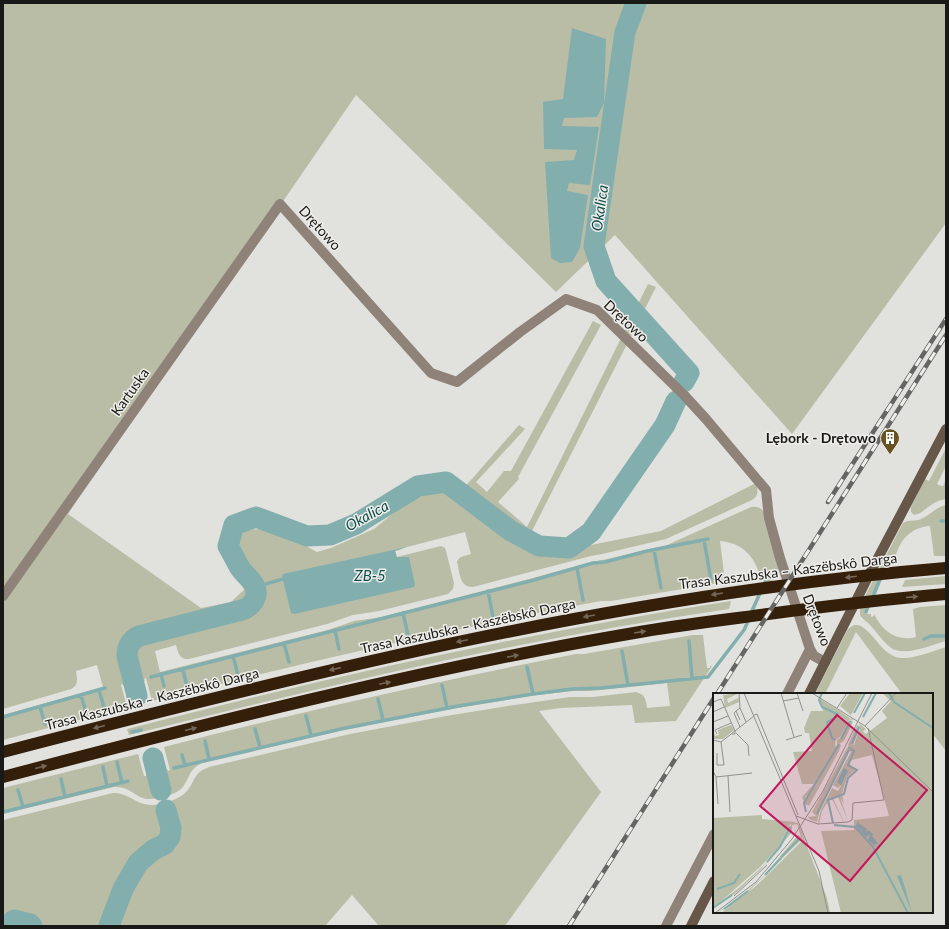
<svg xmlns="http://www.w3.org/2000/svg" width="949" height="929" font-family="Lato,sans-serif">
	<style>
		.green { fill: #b9bda5 }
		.water { fill: #83aeae }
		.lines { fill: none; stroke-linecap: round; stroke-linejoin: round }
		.stream { stroke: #83aeae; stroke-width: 3.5 }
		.river { stroke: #83aeae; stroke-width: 21 }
		.minor { stroke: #8f8379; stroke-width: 10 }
		.secondary { stroke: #675749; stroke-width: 10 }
		.motorway { stroke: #341f0a; stroke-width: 12 }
		.rail-casing { stroke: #656563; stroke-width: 4.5 }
		.rail { stroke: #efeeea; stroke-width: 3; stroke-dasharray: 9; stroke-linecap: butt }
		.oneway { fill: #756758 }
		.labels { text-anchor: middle; stroke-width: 3; stroke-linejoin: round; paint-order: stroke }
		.street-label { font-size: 14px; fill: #191917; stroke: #efeeea }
		.poi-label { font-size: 14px; font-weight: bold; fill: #191917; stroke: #efeeea; text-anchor: end }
		.water-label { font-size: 15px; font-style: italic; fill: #0f4f4f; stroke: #efeeea }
		.inset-river { fill: none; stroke: #83aeae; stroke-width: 2 }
		.inset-road { fill: none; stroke: #91918e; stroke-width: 1 }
		.view { fill: #c2185b; fill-opacity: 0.15; stroke: #c2185b; stroke-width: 2 }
		.inset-edge { fill: none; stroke: #191917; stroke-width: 2 }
	</style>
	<rect width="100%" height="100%" fill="#e1e1dd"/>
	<path class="green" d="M3,3H946V223L792,434L615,235L556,292L356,95L68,514L201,608L231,602L248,586L245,579L250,576L243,562L235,538L247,530L273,528L317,552L331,548L374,529L407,502L440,489L458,493L472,479L519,425L525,429L476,482L487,492L504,471H511L593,321L601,325L518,477L519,479L498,502L527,527L648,284L656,287L532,531L538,537L532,543L538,544L562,539L576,548L661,531L756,483C758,490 759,496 752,500L666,539L602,554L591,556L473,587C459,587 460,573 457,562C459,556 465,556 471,554L465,532L407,547L395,551L397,557L441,546L445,548L446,551L454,583L453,589L448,594L379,611L353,615L327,624L189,659C179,660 178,652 176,645L155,651L160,672L328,630L354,621L382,617L537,577L551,573L592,562L603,560L665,546L751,507C758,506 761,508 765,513L780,566L773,579L755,603L767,575H763L762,572L759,573L760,576C754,555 742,543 720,541L725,581L718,583L611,601H601C450,629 301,663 152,701L146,678L144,679L145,681L139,682L142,693C140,696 136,698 132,695L129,684L124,686L123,684L121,685L127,707L3,740V715L103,687L97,665L76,671C77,679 79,685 71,689L3,709Z
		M946,448V466L937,484L941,486H943L946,479V499C940,500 935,502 931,505C925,509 921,514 914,515L911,512V507L925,479L929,481Z
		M946,505V556H934L930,526C911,527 898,541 895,560H889L867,609L865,614H871V617L874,616V614C882,631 897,642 916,637L913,609L920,607L946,605V641C931,645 903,658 890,647C882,641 877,632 871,626C868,622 863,620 860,615V606L903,523C909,519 915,522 921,519C930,515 936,507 946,505Z
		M946,576V584L902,587L905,580Z
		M731,601L729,609C526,638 327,686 129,735L127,729C327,677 528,633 731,601Z
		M854,625C871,623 879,656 901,658C913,659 934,651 946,647V751L932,733V694H902L856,632L825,694H816V692L848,629Z
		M693,635H703L707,668H710V666H712L676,721L635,723L632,705L561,708L539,711L601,792L505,926H379L352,895L325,926H3V820L113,793C128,792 137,806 153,805C164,804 179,800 187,791C196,780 193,773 209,767L350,734L446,716L508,706L570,697H593L636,692C645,694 646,700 647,708L670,706L667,683L591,691H573L529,696L458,708L349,728L204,762C188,769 191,777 182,788C175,795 159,799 149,799C136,799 131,786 114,787L3,814V788L138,754L144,776H146V774L151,772L149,761C151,757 155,757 158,759L161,770L167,769L168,771L170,770L164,747C300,712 437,681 576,654H584Z"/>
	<path class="water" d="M572,28L606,39L604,103L597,117L564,118L562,126L599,127L590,185L569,183L567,191L588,195L580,248L572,262L560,263L551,258L545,162L574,160L577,150L544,149L543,102L563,99Z
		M407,547L395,551L397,557H409L415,585L414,587L294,614L291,613L282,576L283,574Z"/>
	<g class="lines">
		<path class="stream" d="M941,521H946
			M704,540L711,580
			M654,550L661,588
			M577,568L583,600
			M884,571L889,560L895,559
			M763,575L768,574L764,585
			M255,587L283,579
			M488,591L493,617
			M872,599L881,577
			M866,612L869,604
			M403,613L408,635
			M751,613L761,591
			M335,630L339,649
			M924,639L931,636H946
			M689,641L692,679
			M284,643L289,662
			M622,651L628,685
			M233,656L238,675
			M527,667L533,694
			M183,669L187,687
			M161,674L164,686
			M151,677L534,580L593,563L605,562L647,551L708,539
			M442,685L447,708
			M99,690L104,708
			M81,695L86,713
			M378,699L383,720
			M40,707L45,724
			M306,716L311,735
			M3,717L105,688
			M255,729L260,747
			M132,732L141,730
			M205,741L209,759
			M182,755L185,765
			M117,762L122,783
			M103,767L107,786
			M174,768L341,729L458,706L533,694L572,689L601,688L708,677L744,630L749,619
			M61,779L65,797
			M18,790L23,807
			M3,812L128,781"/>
		<path class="river" d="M636,3L625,32L594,246L606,281L689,373L684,382
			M137,696L127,656C127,646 131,640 139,636L242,610C252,607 260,596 254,585C251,579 244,574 240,568C236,561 232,553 228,546L234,525L256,517L307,536L330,535L356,524L418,486L446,482L511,531L539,546L569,548L591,532L665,425L676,401
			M153,758L161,790
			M7,926L14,920L30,924L32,926
			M109,926L123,889L138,863L153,850L165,844L170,837L171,828L166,810"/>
		<path class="minor" d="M3,596L280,204L431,373L457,382L520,332L566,299L597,310L684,395L706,419L766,490L769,518L780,558L810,649L814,656L825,662
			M787,694L810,649
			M666,926L714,834"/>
		<path class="secondary" d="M809,694L869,575L946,429
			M691,926L714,881"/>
		<path class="motorway" d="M3,752C313,671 626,594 946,568
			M3,777C212,722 422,669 634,633C679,625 724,620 768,614C828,606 887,599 946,594"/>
		<g class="rail-casing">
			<path id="rail" d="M828,502L946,319
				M717,694L946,335
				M569,926L714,698"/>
		</g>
		<use href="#rail" class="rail"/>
	</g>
	<defs><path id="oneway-solid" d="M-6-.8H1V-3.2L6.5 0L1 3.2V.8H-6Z"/></defs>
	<g class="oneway">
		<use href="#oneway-solid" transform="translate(851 577) rotate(173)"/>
		<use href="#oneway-solid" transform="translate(717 594) rotate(171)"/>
		<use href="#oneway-solid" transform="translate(912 597) rotate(-5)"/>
		<use href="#oneway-solid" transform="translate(589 616) rotate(170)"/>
		<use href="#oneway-solid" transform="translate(640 632) rotate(-9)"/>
		<use href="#oneway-solid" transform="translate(462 641) rotate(168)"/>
		<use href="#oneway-solid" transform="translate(513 656) rotate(-11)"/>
		<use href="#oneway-solid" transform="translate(335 669) rotate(167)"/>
		<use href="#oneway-solid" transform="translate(385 683) rotate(-12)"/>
		<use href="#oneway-solid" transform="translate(99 727) rotate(166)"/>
		<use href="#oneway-solid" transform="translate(191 729) rotate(-14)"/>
		<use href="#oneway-solid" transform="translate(41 767) rotate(-15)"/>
	</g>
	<defs>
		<g id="building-pin" transform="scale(1)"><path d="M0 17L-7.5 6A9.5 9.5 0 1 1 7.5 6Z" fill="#665321" stroke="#efeeea"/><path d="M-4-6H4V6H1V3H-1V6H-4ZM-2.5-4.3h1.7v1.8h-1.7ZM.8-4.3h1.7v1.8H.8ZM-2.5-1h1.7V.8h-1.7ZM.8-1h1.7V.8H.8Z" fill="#fff"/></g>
	</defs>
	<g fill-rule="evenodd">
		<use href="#building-pin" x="890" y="438"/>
	</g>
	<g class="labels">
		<g class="street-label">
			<text transform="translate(320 228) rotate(48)" y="5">Drętowo</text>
			<text transform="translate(626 321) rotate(43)" y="5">Drętowo</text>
			<text transform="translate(130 392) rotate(-55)" y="5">Kartuska</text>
			<text transform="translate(788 571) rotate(-7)" y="5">Trasa Kaszubska – Kaszëbskô Darga</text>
			<text transform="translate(817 620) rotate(69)" y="5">Drętowo</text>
			<text transform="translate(468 626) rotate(-12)" y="5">Trasa Kaszubska – Kaszëbskô Darga</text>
			<text transform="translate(152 699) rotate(-14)" y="5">Trasa Kaszubska – Kaszëbskô Darga</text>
		</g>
		<g class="poi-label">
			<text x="876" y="443">Lębork - Drętowo</text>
		</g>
		<g class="water-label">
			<text transform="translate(600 208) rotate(-82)" y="5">Okalica</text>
			<text transform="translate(367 516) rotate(-29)" y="5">Okalica</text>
			<text x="370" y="581">ZB-5</text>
		</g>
	</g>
	<g transform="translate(713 693)">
		<rect width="220" height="220" fill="#e1e1dd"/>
		<path d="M10,0L11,2L26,0L14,6L15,10L25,5V2L26,9L12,15ZM137,0H150L138,22L127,13ZM169,0H220V220H128L108,138L141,137V127L176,123L159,62L139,67L137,70L138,74L143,76L134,84L129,101L131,112L127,104L135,128L125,104L120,105L134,136L118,104L109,118L106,131L105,129L108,117L119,95L125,98L128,92L125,95L120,92L138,59L136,58L107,116L104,129L96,126L94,121L96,124L103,123L99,119L134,55H137L135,52L144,32L147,33L146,30L148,32L139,51L141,52L148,32L153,36L150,38L153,41L174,25L169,18L178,8ZM106,5L137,25L128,43L123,47L122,50L123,55L109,82L95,102L92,104L94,106L105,89L124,55V47L129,44L138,25L140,27H138L140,29L131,48L126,51L128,52L126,58L96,113L92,111L89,104L101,91H89L80,59L99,58L96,40H92L91,35L98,18H110ZM18,32L21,37L10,46H0V38L2,43L6,42L5,37ZM49,122V126L84,129L77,131L66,154L47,174L6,210L27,194L51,172L66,154L79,130H85L90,142L89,146L35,199L19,212L4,220L30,202L53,181L85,142L88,144L84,131L79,132V139L49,175L23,200L0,215V125ZM90,143L114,205L117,220H8L43,193L89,148Z" fill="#b9bda5"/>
		<path d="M131,75L135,78L128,92L124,89ZM144,129L154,136L152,140L155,137L160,141L159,143L165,150L161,152L155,147L157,141L153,144L148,139L150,136L147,138L143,133ZM188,182L193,198L199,220L184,183Z" fill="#83aeae"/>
		<path class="inset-river" d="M109,0L106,7L109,14L124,21L122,25L114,29L119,45L122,47M176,0L181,9L220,35M141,20L152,0M150,24L163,0M128,46L137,28M139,51L146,34M93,119L91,110L126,51M104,121L136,57M120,130L115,107L131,101L135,85L144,77L135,72L141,58L135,54M121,132L142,134L160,154L195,220M68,164L87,145M54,169L67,154L77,134M52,182L68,165M4,196L21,190L27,181M0,215L19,202M11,216L35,198"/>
		<path class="inset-road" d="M26,0L27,15L33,29M31,0L106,178L115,220M68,0L81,44M84,0L90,18M99,0L152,33L220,99M70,8L86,5M0,9L8,6L22,38V41H19M27,15L23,18L27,27M124,15L134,0M23,18L21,20L27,34M0,19L11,14M41,22L44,21L85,122M0,29L15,23M152,33L183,0M23,40L35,52L36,63M4,41L2,37L18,30M0,47L8,49L41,23M73,47L89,42M4,60V72H11L8,49M0,78L3,84L39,80M15,83L17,119M3,84L5,111M83,123L105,131L135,129L139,127L140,110L171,107L155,35M21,203L54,172M2,220L43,189L79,146L110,98L159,0"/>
		<path class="view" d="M124,22L214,97L137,188L47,113Z"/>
		<rect width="220" height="220" class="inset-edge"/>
	</g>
	<rect width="949" height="929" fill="none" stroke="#191917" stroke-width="8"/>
</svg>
